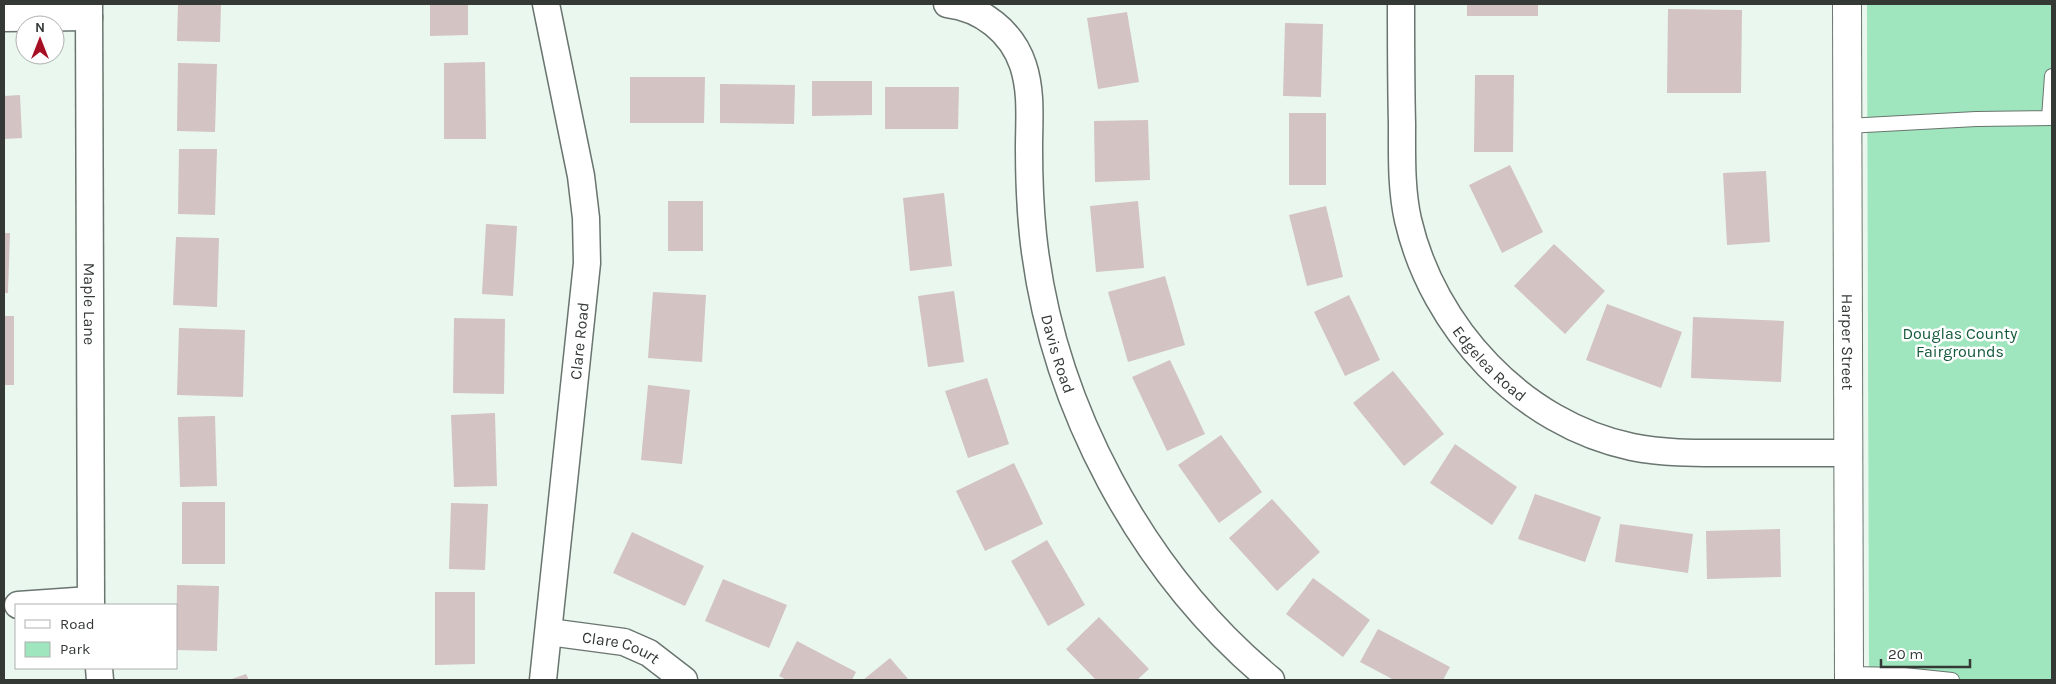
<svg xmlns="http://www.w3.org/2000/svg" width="2056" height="684" font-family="Karla,sans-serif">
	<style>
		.green { fill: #9fe5bd }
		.building { fill: #d3c3c2 }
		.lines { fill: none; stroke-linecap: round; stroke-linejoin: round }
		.service-casing { stroke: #69756e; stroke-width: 16 }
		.minor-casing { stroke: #69756e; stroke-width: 29 }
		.tertiary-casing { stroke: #69756e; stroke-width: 30 }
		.service { stroke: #fff; stroke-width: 14 }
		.minor { stroke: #fff; stroke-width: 26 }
		.tertiary { stroke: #fff; stroke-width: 28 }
		.labels { text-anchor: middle; stroke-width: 5; stroke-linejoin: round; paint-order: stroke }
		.street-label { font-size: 16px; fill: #343936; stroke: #fff }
		.park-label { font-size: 16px; fill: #13593a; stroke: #fff }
	</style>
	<rect width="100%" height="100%" fill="#eaf7ef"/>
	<path class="green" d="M1867,4H2052V680H1869Z"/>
	<path class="building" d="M178,4H221L220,42L177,41Z
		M430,4H468V35L430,36Z
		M1467,4H1538V16H1467Z
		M1668,9L1742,10L1741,93H1667Z
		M1127,12L1139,82L1098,89L1087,18Z
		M1285,23L1323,24L1321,97L1283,96Z
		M485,62L486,139H444V63Z
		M178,63L217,64L215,132L177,131Z
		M1475,75H1514L1513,152H1474Z
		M630,77H705L704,123H630Z
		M812,81H872V115L812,116Z
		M720,84L795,85L794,124L720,123Z
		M885,87H959L958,129H885Z
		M20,95L22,138L4,139V96Z
		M1289,113H1326V185H1289Z
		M1148,120L1150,180L1095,182L1094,121Z
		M179,149H217L215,215L178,214Z
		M1510,165L1543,232L1502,253L1469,185Z
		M1766,171L1770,242L1727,245L1723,173Z
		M944,193L952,266L910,271L903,198Z
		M668,201H703V251H668Z
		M1138,201L1144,268L1096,272L1090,206Z
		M1326,206L1343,277L1307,286L1289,215Z
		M486,224L517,226L513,296L482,294Z
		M4,233H10L8,293H4Z
		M176,237L219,238L217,307L173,305Z
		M1554,244L1605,291L1565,334L1514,286Z
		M1165,276L1185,345L1128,362L1108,292Z
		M954,291L964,362L928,367L918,296Z
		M653,292L706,295L702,362L648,358Z
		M1349,295L1380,360L1345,376L1314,312Z
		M1607,304L1682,332L1661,388L1586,360Z
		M4,316H14V385H4Z
		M1693,317L1784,321L1781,382L1691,378Z
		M454,318L505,319L504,394L453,393Z
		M179,328L245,330L243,397L177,395Z
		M1170,360L1205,434L1167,451L1132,377Z
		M1393,371L1444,434L1404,466L1353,403Z
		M987,378L1009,444L968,458L945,391Z
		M648,385L690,390L682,464L641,460Z
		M495,413L497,486L454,487L451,415Z
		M215,416L217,486L180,487L178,417Z
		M1221,435L1262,492L1219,523L1178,465Z
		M1455,444L1517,487L1492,525L1430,483Z
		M1014,463L1043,524L985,551L956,491Z
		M1535,494L1601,517L1585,562L1518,539Z
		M1272,499L1320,552L1277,591L1229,538Z
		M182,502H225V564H182Z
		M451,503L488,504L485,570L449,569Z
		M1620,524L1693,534L1688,573L1615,562Z
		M1780,529L1781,577L1707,579L1706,531Z
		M632,532L704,566L685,606L613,573Z
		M1047,540L1085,605L1048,626L1011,561Z
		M1313,578L1370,620L1343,657L1286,614Z
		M723,579L787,605L769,648L705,621Z
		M177,585L219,586L217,651L176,650Z
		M435,592H475V664L435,665Z
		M1099,617L1149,669L1137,680H1096L1066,649Z
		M1378,629L1450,667L1443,680H1394L1360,662Z
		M797,641L856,672L852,680H787L779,676Z
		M890,658L909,680H863Z
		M246,674L249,680H229Z"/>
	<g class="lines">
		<g class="service-casing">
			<path id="service" d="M2049,118L2052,76
				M1847,126L1976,119L2052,118
				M1849,674L1904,675L1952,680"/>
		</g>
		<g class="minor-casing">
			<g id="minor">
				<path id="s1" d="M89,4L91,605"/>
				<path id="s2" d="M947,4C982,8 1012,32 1023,65C1032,92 1029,121 1029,148C1029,177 1030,206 1033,235C1051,404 1141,572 1271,680"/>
				<path id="s3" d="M1401,4C1401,44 1401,84 1402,124C1402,155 1401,189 1408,220C1433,328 1522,424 1632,447C1666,454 1701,453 1736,453C1773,453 1811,453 1848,453"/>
				<path d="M4,18L89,17"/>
				<path d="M18,605L90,600"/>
				<path id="s4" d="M549,632L624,642L649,653L684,680"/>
				<path d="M99,668L100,680"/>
				<path id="s5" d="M543,680L587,263L586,218L581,176L546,4"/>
			</g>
		</g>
		<g class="tertiary-casing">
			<g id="tertiary">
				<path id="s6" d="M1847,4L1849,680"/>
			</g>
		</g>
		<use href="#service" class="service"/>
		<use href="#minor" class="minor"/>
		<use href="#tertiary" class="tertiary"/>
	</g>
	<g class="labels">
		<g class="street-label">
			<text dy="6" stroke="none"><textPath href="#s1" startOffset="300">Maple Lane</textPath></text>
			<text dy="6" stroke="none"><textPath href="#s5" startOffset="341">Clare Road</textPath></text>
			<text dy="6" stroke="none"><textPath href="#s6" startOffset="338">Harper Street</textPath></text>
			<text dy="6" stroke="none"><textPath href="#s2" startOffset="395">Davis Road</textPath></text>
			<text dy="6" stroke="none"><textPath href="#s3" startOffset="384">Edgelea Road</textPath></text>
			<text dy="6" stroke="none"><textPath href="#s4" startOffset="74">Clare Court</textPath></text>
		</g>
		<g class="park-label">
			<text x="1960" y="339">Douglas County<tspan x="1960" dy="18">Fairgrounds</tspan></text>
		</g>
	</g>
	<rect width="2056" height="684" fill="none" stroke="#343936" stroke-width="10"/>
	<rect x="15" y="604" width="162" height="65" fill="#ffffff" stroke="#aeb0af"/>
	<rect x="25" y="620" width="25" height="8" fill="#ffffff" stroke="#aeb0af"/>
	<text x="60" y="629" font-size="15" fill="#343936">Road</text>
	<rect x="25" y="642" width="25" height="15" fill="#9fe5bd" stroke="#aeb0af"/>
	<text x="60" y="654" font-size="15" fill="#343936">Park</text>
	<g transform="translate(40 40)"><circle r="24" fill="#ffffff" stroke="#aeb0af"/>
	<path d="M0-4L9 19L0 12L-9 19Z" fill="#a71024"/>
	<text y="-8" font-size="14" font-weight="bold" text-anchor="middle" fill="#343936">N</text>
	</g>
	<path d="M1881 659v8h89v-8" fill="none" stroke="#343936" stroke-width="2.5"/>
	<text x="1888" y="659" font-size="15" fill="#343936" stroke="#ffffff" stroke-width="4" paint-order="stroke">20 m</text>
</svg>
